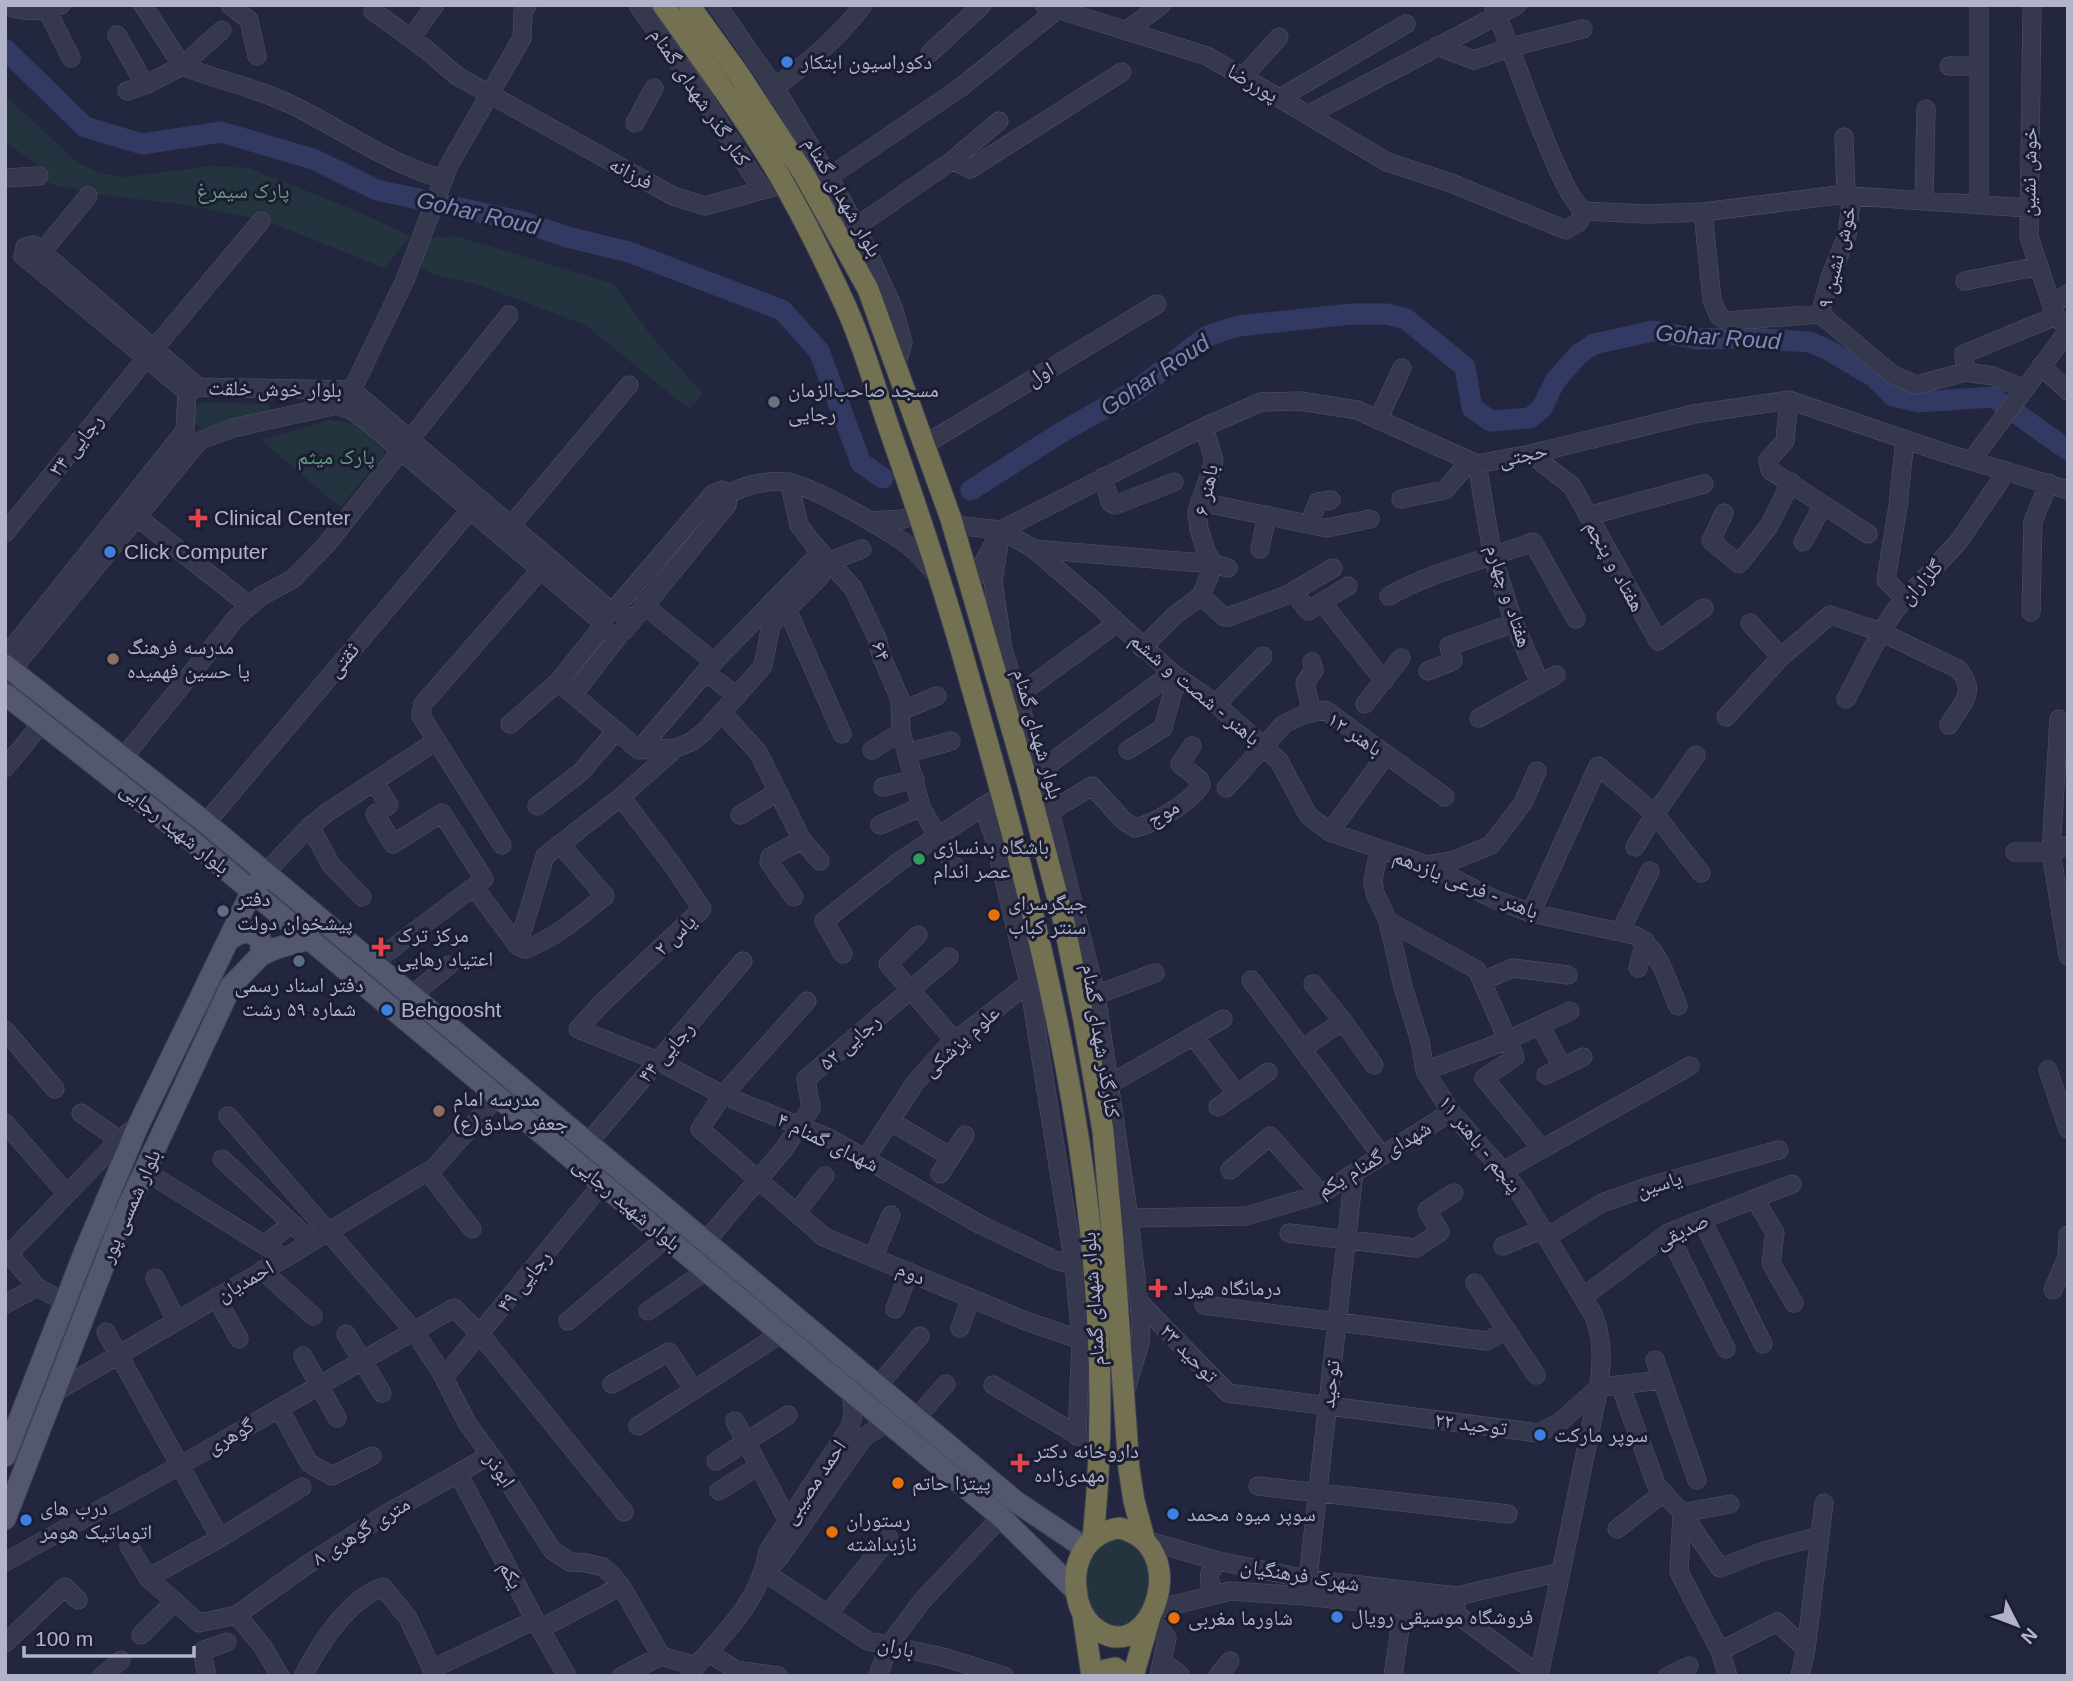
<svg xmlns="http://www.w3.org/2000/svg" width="2073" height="1681" font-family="Helvetica,'Noto Naskh Arabic',sans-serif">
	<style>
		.green { fill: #24343f }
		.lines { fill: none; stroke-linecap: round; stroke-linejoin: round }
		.river { stroke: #323a64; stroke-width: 21 }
		.minor-casing { stroke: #515468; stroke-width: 19 }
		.major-casing { stroke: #3f4256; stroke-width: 23 }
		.highway-casing { stroke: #3e4155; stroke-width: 23 }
		.minor { stroke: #36394e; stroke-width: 18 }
		.major { stroke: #53586e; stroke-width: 21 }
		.highway { stroke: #747052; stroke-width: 21 }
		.shop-dot { fill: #3f7fe0; stroke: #1b1e32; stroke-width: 2.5 }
		.worship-dot { fill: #6b7280; stroke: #1b1e32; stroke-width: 2.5 }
		.health-dot { fill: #e0444e; stroke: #1b1e32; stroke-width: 2.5 }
		.education-dot { fill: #8d6e63; stroke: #1b1e32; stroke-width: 2.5 }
		.leisure-dot { fill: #2e9e5b; stroke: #1b1e32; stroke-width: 2.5 }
		.service-dot { fill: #5c6f8a; stroke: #1b1e32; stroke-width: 2.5 }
		.food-dot { fill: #e8710a; stroke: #1b1e32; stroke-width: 2.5 }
		.labels { text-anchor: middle; stroke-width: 6; stroke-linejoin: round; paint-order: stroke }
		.poi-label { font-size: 21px; fill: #b1b4c9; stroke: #1b1e32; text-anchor: start }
		.street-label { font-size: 21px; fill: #b1b4c9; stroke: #1b1e32 }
		.park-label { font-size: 21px; fill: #679b81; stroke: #1b1e32 }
		.water-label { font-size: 23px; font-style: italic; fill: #7f88b7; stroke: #1b1e32 }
	</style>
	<rect width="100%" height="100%" fill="#22263e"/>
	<path class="green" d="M5,95L78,163L100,173L125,177L211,166L249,168L352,209L411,236L384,268L264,220L187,205L104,195L49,184L40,166L5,142Z
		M457,236L614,284L651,336L703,394L689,409L585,325L476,284L435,275L419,267L428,238Z
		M202,402L269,404L270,410L266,414L206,432L195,423C194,414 193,408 202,402Z
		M330,420L355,424L386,453L340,507L261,440Z
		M1117,1534L1145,1551C1157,1592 1157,1597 1128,1628L1100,1624L1082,1593L1089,1552Z"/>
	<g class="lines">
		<path class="river" d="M5,49L85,127L142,144L221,132L313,159L377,190L524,222L567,237L629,252L782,310L819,351L861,463L883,478
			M971,490L1062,432L1138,389L1207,336L1238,326L1352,314H1387L1406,319L1465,367L1472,408L1491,421L1530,418L1542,408L1555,381L1579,354L1594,344L1653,331L1698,339L1750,338L1810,342L1828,350L1874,377L1893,396L1918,402L1993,397L2068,450"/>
		<g class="minor-casing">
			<path id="minor" d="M6,5C24,13 42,12 61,5
				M143,5L182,66L222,30
				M230,5L249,20L257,56
				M638,5L700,93L762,190
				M717,5L775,88L829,177L857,228L894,310L903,342L896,367
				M1044,5L1207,56L1308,115L1517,5
				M1493,5C1514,55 1530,106 1552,156C1561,176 1568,195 1583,211L1648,214L1703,212L1838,195L2028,208
				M1979,5V205
				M2032,5L2029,237L2052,306L2056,316L2068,329
				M47,10L71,58
				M373,11L427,50L457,76L673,196L705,206L784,184
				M1126,31L1161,5
				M117,35L145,85
				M411,38L435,5
				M1437,46L1474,60L1511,47L1583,29
				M930,53L982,5
				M1949,66H1979
				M1243,77L1279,37
				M127,91L145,85L182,66C220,81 261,89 298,108C346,132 391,165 444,179
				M765,95C800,68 837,41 863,5
				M1280,98L1406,24
				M1308,115L1387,162L1451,183L1566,230L1579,222L1583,211
				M635,123L654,88
				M1844,137L1846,196
				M953,160L970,169L1122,72
				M5,178L39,176
				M820,183L960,88L1063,5
				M1852,196L1847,235L1830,278L1820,314L1893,375L1916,385L1966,372
				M1924,201L1926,109
				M1703,212L1712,300L1719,316L1727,321L1820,314
				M847,233L953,160L999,121
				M42,252L88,196
				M1965,281L2039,266
				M2052,306L2068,293
				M2041,366L2068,391
				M2024,389L1993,376L1966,372L1964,354L2056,316
				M352,390L405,280L449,165L522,38L523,12L527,5
				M187,392L198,387L352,390L611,611
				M187,392L23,256L25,247L34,245L198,387
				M1789,400L1785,441L1768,460L1770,470L1868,534
				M1378,420L1402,368
				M924,445L1157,304
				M1531,454L1572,486L1658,641L1704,608
				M1971,461L2068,331
				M1477,464L1493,558L1514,623L1540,683
				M1103,477L1110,502L1115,505L1174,482
				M789,482L799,525L814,545L853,588L877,638L881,655L900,699L901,732L921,807L955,868
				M1401,499L1445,490L1469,462
				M1200,502L1327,528L1370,519
				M1724,513L1711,541L1739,564L1769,526L1791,482
				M1588,516L1704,484
				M137,517L250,606
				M869,521L903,519L919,513
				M1309,524L1318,502L1331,500
				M953,525L1001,530L970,587
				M1001,530L1204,427L1261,402L1300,401L1357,410L1477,464L1531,454L1694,414L1789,400L1945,453L2068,490
				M1001,530L993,581L1003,649L1040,771L1096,995L1129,1218L1141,1321L1140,1343L1126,1389
				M1001,530L1034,549L1093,600L1172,673L1216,704L1263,746L1279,761L1308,815L1330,832L1427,865L1494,899L1531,913L1634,935C1660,948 1667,981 1678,1006
				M5,533L147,357L261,221
				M504,534L629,385
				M1803,542L1823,505
				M1034,549L1214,564L1228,568
				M1260,549L1267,515
				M1293,591L1308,611L1322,602L1384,681
				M1201,596L1224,617H1228L1287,595L1333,568
				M1389,596C1433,571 1485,560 1533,542L1576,619
				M1905,599L1886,580L1898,506L1905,439
				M1322,602L1348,586
				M644,605L714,662
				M787,609L842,734
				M614,610L713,494L722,490L729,494C745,485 767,480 786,482C811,485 882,527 905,543C918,552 928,566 939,577
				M2031,612L2033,521L2049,483
				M1750,623L1781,657
				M627,625L624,614L619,611H611L604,618L603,626C608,635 616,637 625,630L727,505L729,494
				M1142,648L1175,615L1201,596L1214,564L1206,551L1199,529L1197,512L1214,461L1204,427
				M5,657L185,431L187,392
				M1428,671L1453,661L1449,646L1514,623
				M705,672L737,696
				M5,678L199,441L233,428L337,405L351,410L365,420L603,623
				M558,682L639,750L676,748L691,742L705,731L763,666L771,625L819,578L830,561L862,549
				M573,695L621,633
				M1017,696L1117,623
				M1846,699L1881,632L1896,609L1959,541L2007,471
				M1216,704L1263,656
				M1365,704L1401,658
				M901,711L937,696
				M722,713L758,752L802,840L820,861
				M1312,713L1305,683L1314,670L1312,662
				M1726,717L1781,657L1830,615L1881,632L1958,669C1978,692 1962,703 1949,725
				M1479,718L1556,675
				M2059,719L2051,852L2068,956
				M510,724L558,682L603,626
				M676,748L621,797L671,863L702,909L601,1004L578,1029L658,1061L723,1095L829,1138L981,1225L1055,1260L1074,1265
				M639,750L714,662L821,552
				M872,750L901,732
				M1128,750L1163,728L1177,677
				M908,753L951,741
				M123,758L236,618L261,596L293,579L326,545L509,315
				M5,768L42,723
				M1040,771L1172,673
				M883,787L915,779
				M1226,788L1284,724L1303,715L1325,710L1445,797
				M537,806L581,772L616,731
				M983,806L993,834L1029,983L1074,1265L1081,1340L1077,1436
				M1049,812L1092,786L1124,821L1135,828C1154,824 1191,802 1201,785L1200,780L1180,764L1192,746
				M740,815L778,792
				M206,823L476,503
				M880,825L921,807
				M310,826L331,865L362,897
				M1330,832L1386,755
				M502,845L421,716L423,704L541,569
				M1635,847L1655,814L1696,755
				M1379,850L1373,881L1375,893L1388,921L1403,987L1420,1041L1425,1071L1451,1112L1503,1171L1522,1196L1594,1316C1603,1340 1602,1362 1599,1387L1561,1572
				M2015,852H2051L2068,845
				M1427,865L1452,861L1491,845L1523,803L1537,771
				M266,872L310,826L328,812L436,741
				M474,887L518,946L525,949C555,939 581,915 605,896L560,844
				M794,897L769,862L770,857L802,840
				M1531,913L1598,766L1655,814L1701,873
				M1388,921L1477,970L1515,1057L1484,1078L1542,1149
				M1620,932L1650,871
				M918,935L888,964L955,1041
				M518,946L545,856L621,797
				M843,954L824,921L900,861L992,801
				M373,963L484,879L442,813L393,844L375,814L389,805L374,782
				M1638,968L1645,941
				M1251,980L1382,1156
				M1482,981L1513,968L1568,975
				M1313,984L1343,1021
				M412,995L449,965
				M1096,995L1155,973
				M807,1001L723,1095L700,1129L824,1237L1023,1320L1081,1340
				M1540,1025L1562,1067
				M5,1030L55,1089
				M1194,1037L1237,1094
				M1303,1048L1343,1021L1374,1065
				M2048,1070L2068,1129
				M1425,1071L1508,1040L1570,1011
				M1546,1075L1583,1057
				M1108,1085L1223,1019
				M1218,1107L1268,1072
				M81,1113L119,1140
				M228,1116L414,1331L441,1372L467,1423L497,1464L552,1550L570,1562L586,1563L603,1567L613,1576L624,1591L661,1656L696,1666
				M890,1121L951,1157
				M5,1123L67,1194
				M588,1143L743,961
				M866,1158L915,1083L947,1047L1037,977
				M222,1159L311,1241
				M1230,1170L1270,1136L1321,1194
				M145,1171L285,1258
				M1503,1171L1690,1066
				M428,1172L472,1229
				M940,1174L965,1135
				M1755,1199L1775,1233L1771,1263L1794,1303
				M796,1213L825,1176
				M1129,1218L1246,1216L1321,1194L1451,1112
				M1702,1220L1763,1344
				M1289,1233L1416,1248L1440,1232L1427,1210L1454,1193
				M1668,1233L1726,1349
				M1547,1237L1602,1203L1650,1186L1779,1150
				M706,1241L784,1149L811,1108L806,1079L949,957
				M264,1245L292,1223
				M1503,1246L1543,1229
				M5,1249L37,1287L65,1302
				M9,1254L119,1140L138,1126
				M873,1258L891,1215
				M262,1270L313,1316
				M155,1278L176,1320
				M1475,1283L1536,1375
				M2053,1290L2067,1257L2068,1235
				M216,1297L239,1339
				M1583,1297L1668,1233L1792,1184
				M1139,1302L1228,1393L1538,1433L1559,1423L1599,1387
				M5,1304L37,1287
				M1204,1305L1487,1341L1507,1330
				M895,1309L909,1272
				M648,1311L707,1270
				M568,1321L667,1237
				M960,1328L971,1298
				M106,1332L220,1538
				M346,1334L382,1393
				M303,1356L337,1418
				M1655,1360L1662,1380
				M444,1377L602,1184
				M612,1384L669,1352L694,1390
				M993,1385L1086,1440
				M1620,1385L1656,1484L1682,1513L1720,1568L1764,1551L1820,1536
				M878,1386L920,1336
				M1609,1386L1662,1380L1697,1480
				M55,1392L285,1258L435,1167L498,1096
				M279,1408L309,1463L332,1476L372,1456
				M916,1418L946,1384
				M735,1421L788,1521
				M638,1426L782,1333
				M716,1461L788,1415
				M458,1473L535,1620L567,1676
				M1258,1486L1508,1514
				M719,1491L759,1466
				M1682,1513L1679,1572L1720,1651L1728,1676
				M1682,1513L1730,1504
				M1617,1529L1663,1493
				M1145,1540L1218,1561L1307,1579L1457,1596
				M129,1546L148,1578L199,1623L237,1615L305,1566L388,1513L490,1455
				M5,1562L181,1465L454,1308L480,1334L624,1512
				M764,1572L868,1641L943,1657L1004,1676
				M764,1572L779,1558L864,1437L888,1422
				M148,1578L220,1538L302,1487
				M1216,1593C1206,1582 1208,1572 1218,1561
				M1306,1596L1354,1173
				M1153,1610L1230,1591L1306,1596L1455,1613L1539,1675L1561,1572L1457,1596L1455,1613
				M828,1614L889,1538
				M237,1615L263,1647L280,1676
				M1149,1620L1161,1629L1167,1638L1159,1676
				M540,1629L621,1586
				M141,1635L175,1601
				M5,1643L65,1587L78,1600
				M1720,1651L1777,1622L1806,1649
				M709,1653L736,1670L778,1676
				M1162,1661L1181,1676
				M690,1673C723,1634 759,1604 768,1551L847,1432C855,1418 854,1406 850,1390
				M102,1676L121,1660
				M207,1676L202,1651L227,1642
				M303,1676C319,1645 348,1599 383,1587L408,1618L432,1669L535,1620
				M622,1676L661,1656
				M878,1676L889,1645L922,1601L1001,1517
				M1218,1676L1230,1661
				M1393,1676L1403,1607
				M1668,1676L1689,1666
				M1800,1676L1806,1649L1824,1503"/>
		</g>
		<g class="major-casing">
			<path id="major" d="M5,665L206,823L1015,1501L1085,1548
				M5,694L193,842L1001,1517L1077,1592
				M229,940C241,931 251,929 261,941V955
				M5,1456L85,1251L138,1126L252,891L259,882
				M5,1519L121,1221L231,986L261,955L277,948L310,939"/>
		</g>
		<g class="highway-casing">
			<path id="highway" d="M663,5C708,68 758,134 794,202C811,232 826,264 841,296C862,340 875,388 891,434C919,514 945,591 968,674C1048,953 1124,1245 1093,1538
				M689,5L740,76L804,174L868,289L951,519L1027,781L1063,918L1084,1021L1103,1131L1113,1242L1129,1469L1134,1501L1144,1538
				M1119,1528C1193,1544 1153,1665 1099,1631C1088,1624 1081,1613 1078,1601C1070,1567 1082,1534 1119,1528Z
				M1083,1615L1092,1676
				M1099,1676L1106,1670L1115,1668L1126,1676
				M1133,1676L1150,1617"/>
		</g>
		<use href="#minor" class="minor"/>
		<use href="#major" class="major"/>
		<use href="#highway" class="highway"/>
	</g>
	<g class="shop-dot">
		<circle cx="787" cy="62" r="7"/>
		<circle cx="110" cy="552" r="7"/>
		<circle cx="387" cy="1010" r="7"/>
		<circle cx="1540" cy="1435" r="7"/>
		<circle cx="1173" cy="1514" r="7"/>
		<circle cx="26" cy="1520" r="7"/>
		<circle cx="1337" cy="1617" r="7"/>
	</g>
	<circle class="worship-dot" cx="774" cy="402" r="7"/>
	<g class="health-dot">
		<path d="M194.5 507.5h7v7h7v7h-7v7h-7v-7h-7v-7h7z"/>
		<path d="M377.5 936.5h7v7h7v7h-7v7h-7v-7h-7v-7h7z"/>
		<path d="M1154.5 1277.5h7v7h7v7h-7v7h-7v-7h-7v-7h7z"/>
		<path d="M1016.5 1452.5h7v7h7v7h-7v7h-7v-7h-7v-7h7z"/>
	</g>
	<g class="education-dot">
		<circle cx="113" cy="659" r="7"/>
		<circle cx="439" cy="1111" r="7"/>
	</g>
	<circle class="leisure-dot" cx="919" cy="859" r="7"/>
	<g class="service-dot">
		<circle cx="223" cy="911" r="7"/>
		<circle cx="299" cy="961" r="7"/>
	</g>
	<g class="food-dot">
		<circle cx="994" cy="915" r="7"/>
		<circle cx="898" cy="1483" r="7"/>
		<circle cx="832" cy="1532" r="7"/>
		<circle cx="1174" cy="1618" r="7"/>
	</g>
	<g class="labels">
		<g class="poi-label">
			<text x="801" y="69">دکوراسیون ابتکار</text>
			<text x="788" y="397">مسجد صاحب‌الزمان<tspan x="788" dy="24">رجایی</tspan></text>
			<text x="214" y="525">Clinical Center</text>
			<text x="124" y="559">Click Computer</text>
			<text x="127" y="654">مدرسه فرهنگ<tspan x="127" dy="24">یا حسین فهمیده</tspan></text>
			<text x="933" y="854">باشگاه بدنسازی<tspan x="933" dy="24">عصر اندام</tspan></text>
			<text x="237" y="906">دفتر<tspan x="237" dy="24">پیشخوان دولت</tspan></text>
			<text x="1008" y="910">جیگرسرای<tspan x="1008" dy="24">سنتر کباب</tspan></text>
			<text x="397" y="942">مرکز ترک<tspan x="397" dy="24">اعتیاد رهایی</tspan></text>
			<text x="299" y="992" text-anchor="middle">دفتر اسناد رسمی<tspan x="299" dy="24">شماره ۵۹ رشت</tspan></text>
			<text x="401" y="1017">Behgoosht</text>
			<text x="453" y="1106">مدرسه امام<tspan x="453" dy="24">جعفر صادق(ع)</tspan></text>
			<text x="1174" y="1295">درمانگاه هیراد</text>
			<text x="1554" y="1442">سوپر مارکت</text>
			<text x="1034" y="1458">داروخانه دکتر<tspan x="1034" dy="24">مهدی‌زاده</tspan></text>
			<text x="912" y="1490">پیتزا حاتم</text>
			<text x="40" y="1515">درب های<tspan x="40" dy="24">اتوماتیک هومر</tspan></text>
			<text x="1187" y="1521">سوپر میوه محمد</text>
			<text x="846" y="1527">رستوران<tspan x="846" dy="24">نازبداشته</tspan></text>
			<text x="1351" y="1624">فروشگاه موسیقی رویال</text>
			<text x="1188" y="1625">شاورما مغربی</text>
		</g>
		<g class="street-label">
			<text transform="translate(1253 83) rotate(30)" y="7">پوررضا</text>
			<text transform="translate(700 97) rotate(56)" y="7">کنار گذر شهدای گمنام</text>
			<text transform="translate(2029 172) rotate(-89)" y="7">خوش نشین</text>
			<text transform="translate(631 173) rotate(28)" y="7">فرزانه</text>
			<text transform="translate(843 197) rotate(60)" y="7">بلوار شهدای گمنام</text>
			<text transform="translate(1837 257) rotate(-76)" y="7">خوش نشین ۹</text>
			<text transform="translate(1040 374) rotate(-30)" y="7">اول</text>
			<text transform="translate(275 389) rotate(1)" y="7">بلوار خوش خلقت</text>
			<text transform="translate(76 445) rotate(-51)" y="7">رجایی ۳۴</text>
			<text transform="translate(1523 455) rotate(-12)" y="7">حجتی</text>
			<text transform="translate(1206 490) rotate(-78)" y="7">باهنر ۶</text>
			<text transform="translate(1615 566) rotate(61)" y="7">هفتاد و پنجم</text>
			<text transform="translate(1921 582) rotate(-47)" y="7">گلزاران</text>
			<text transform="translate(1509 596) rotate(72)" y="7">هفتاد و چهارم</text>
			<text transform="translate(881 651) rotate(71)" y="7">۶۴</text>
			<text transform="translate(343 660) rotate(-50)" y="7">ثقتی</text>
			<text transform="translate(1195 689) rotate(40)" y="7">باهنر - شصت و ششم</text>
			<text transform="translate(1038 734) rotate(74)" y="7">بلوار شهدای گمنام</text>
			<text transform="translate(1355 734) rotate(34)" y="7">باهنر ۱۲</text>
			<text transform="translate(1163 813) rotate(-30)" y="7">موج</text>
			<text transform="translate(175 828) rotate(39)" y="7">بلوار شهید رجایی</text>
			<text transform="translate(1466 884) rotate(22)" y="7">باهنر - فرعی یازدهم</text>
			<text transform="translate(675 935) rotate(-44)" y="7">یاس ۲</text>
			<text transform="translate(961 1041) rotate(-42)" y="7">علوم پزشکی</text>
			<text transform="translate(1101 1041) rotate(81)" y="7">کنارگذر شهدای گمنام</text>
			<text transform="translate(850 1042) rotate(-41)" y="7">رجایی ۵۲</text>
			<text transform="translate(666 1052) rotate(-49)" y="7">رجایی ۴۴</text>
			<text transform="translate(828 1142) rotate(26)" y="7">شهدای گمنام ۴</text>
			<text transform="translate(1480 1144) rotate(51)" y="7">پنجم - باهنر ۱۱</text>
			<text transform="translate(1374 1159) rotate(-31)" y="7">شهدای گمنام یکم</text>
			<text transform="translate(1659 1184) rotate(-17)" y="7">یاسین</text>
			<text transform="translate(627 1204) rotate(40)" y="7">بلوار شهید رجایی</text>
			<text transform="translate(130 1206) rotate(-66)" y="7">بلوار شمسی پور</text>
			<text transform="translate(1682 1231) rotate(-26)" y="7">صدیقی</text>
			<text transform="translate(911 1273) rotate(23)" y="7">دوم</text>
			<text transform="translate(245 1281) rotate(-30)" y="7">احمدیان</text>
			<text transform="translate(524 1281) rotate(-51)" y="7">رجایی ۴۹</text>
			<text transform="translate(1093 1299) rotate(-94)" y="7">بلوار شهدای گمنام</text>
			<text transform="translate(1189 1353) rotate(46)" y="7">توحید ۲۳</text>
			<text transform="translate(1330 1384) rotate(-83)" y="7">توحید</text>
			<text transform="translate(1471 1424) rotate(7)" y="7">توحید ۲۲</text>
			<text transform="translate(230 1436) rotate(-30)" y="7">گوهری</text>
			<text transform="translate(500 1470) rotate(56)" y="7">ابوذر</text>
			<text transform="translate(814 1482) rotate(-56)" y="7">احمد مصیبی</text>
			<text transform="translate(361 1531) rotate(-32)" y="7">۸ متری گوهری</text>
			<text transform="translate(511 1575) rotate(62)" y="7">یکم</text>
			<text transform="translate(1300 1575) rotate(9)" y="7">شهرک فرهنگیان</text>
			<text transform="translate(896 1647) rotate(12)" y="7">باران</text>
		</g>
		<g class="park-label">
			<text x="243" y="198">پارک سیمرغ</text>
			<text x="336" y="464">پارک میثم</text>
		</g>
		<g class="water-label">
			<text transform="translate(478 213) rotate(13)" y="8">Gohar Roud</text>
			<text transform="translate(1718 337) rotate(4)" y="8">Gohar Roud</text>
			<text transform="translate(1155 375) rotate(-34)" y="8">Gohar Roud</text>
		</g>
	</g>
	<rect width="2073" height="1681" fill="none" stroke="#b1b4c9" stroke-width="14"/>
	<g transform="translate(2017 1625) rotate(132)" stroke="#1b1e32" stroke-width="5" paint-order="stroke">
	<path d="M0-5L12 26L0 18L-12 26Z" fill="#b1b4c9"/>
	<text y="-10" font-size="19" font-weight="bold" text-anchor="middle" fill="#b1b4c9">N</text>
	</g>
	<path d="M24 1646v10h170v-10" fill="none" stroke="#b1b4c9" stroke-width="3.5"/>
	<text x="35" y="1646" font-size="21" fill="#b1b4c9" stroke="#1b1e32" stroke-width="5" paint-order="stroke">100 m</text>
</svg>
